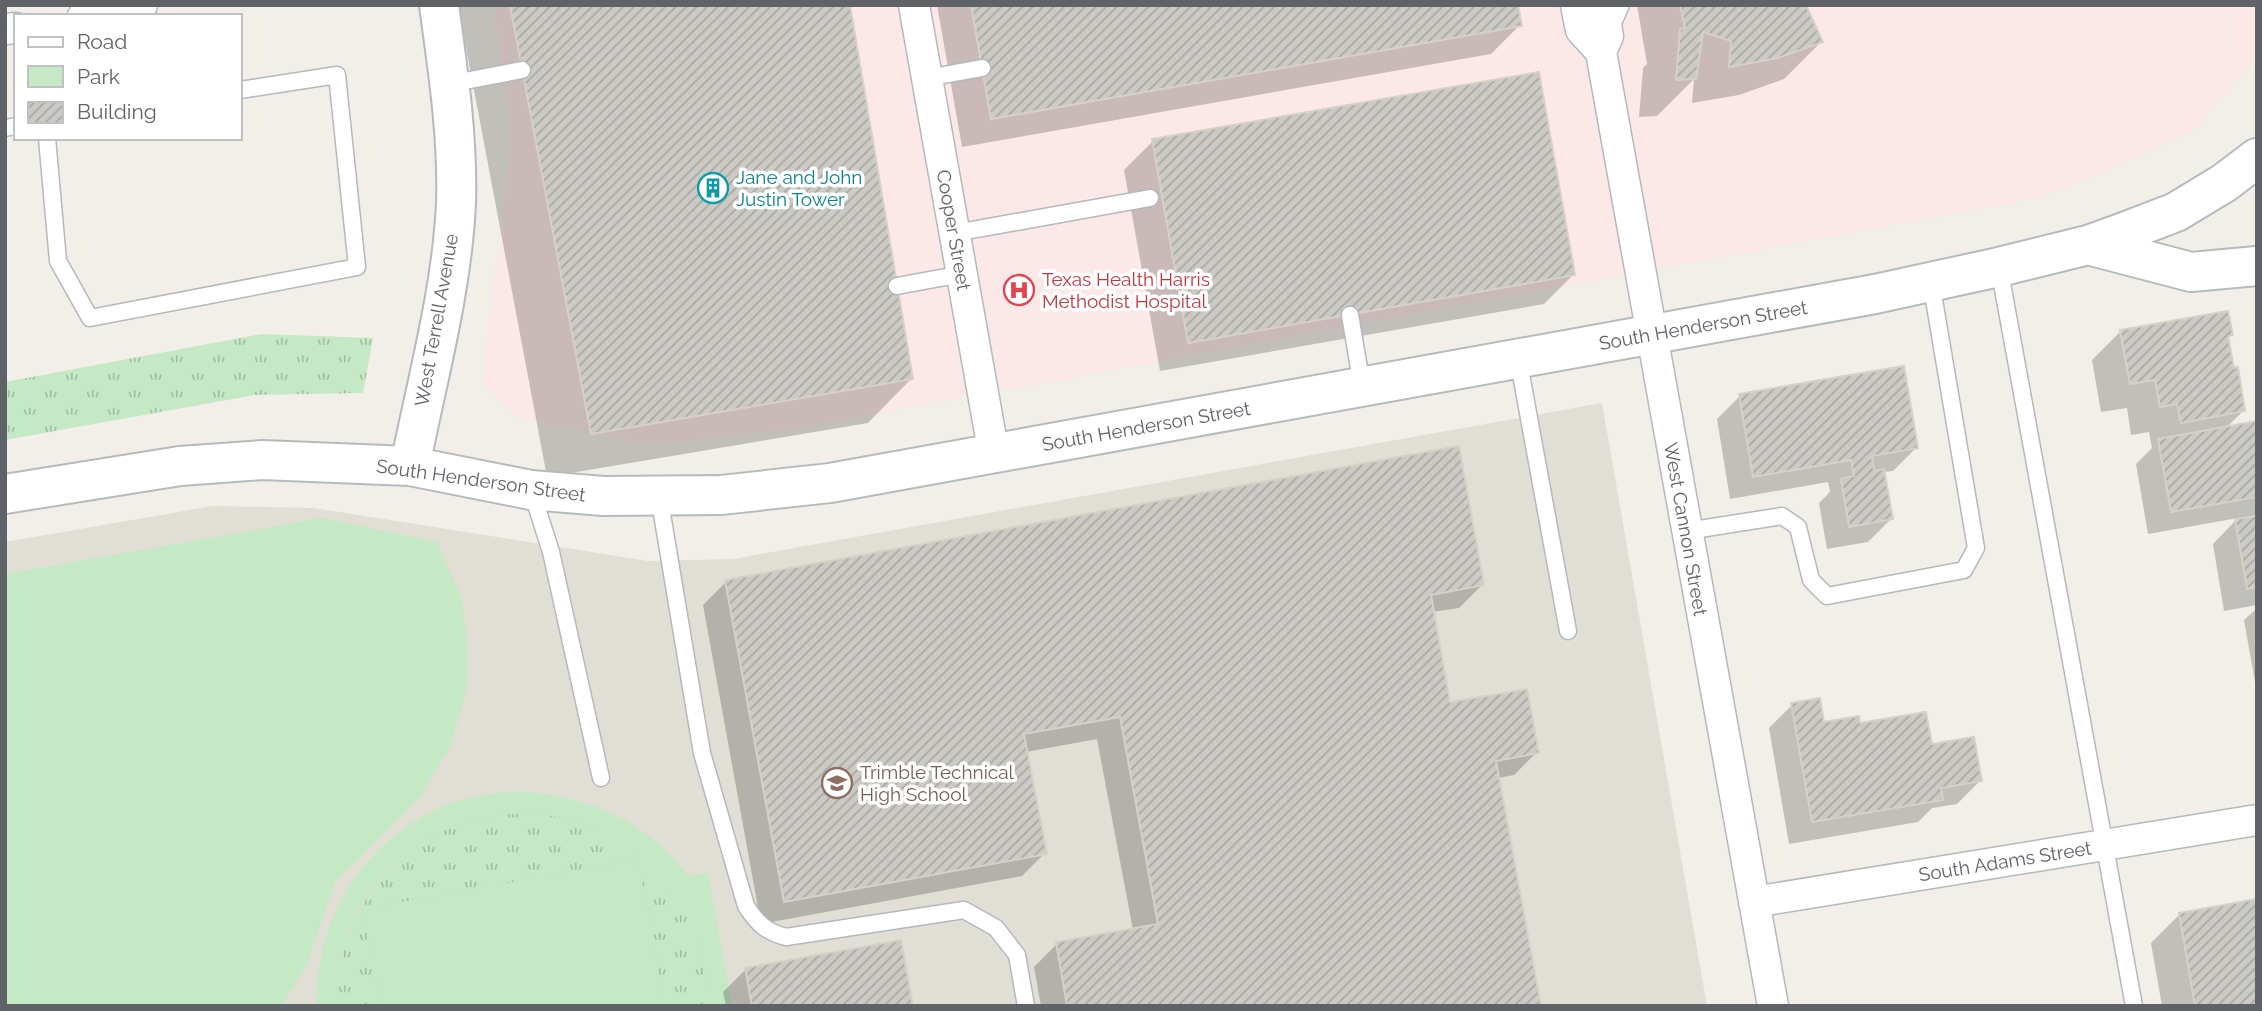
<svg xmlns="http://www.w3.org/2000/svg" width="2262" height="1011" font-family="Raleway,sans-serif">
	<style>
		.education { fill: #e1ded6 }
		.medical { fill: #fce8e6 }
		.grass { fill: url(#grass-tufts) }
		.park { fill: #c5e8c5 }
		.shadow { fill: #0003 }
		.building { fill: url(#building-hatch); stroke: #d6d1c6; stroke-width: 2 }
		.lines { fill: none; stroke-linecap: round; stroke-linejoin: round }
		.lane-casing { stroke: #b5b8bc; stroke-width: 19 }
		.street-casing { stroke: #b5b8bc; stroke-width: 33 }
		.secondary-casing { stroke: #b6babf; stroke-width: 42 }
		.lane { stroke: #fff; stroke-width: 16 }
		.street { stroke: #fff; stroke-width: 30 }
		.secondary { stroke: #fff; stroke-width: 38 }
		.labels { text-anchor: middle; stroke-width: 7; stroke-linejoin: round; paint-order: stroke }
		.culture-label { font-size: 19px; fill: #0d838f; stroke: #fff; text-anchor: start }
		.street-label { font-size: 19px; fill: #5f6368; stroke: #fff }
		.health-label { font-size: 19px; fill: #be3a42; stroke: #fff; text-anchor: start }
		.education-label { font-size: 19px; fill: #785e54; stroke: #fff; text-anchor: start }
	</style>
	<defs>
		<pattern id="grass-tufts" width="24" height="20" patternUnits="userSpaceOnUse" patternTransform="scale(1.75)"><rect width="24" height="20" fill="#c5e8c5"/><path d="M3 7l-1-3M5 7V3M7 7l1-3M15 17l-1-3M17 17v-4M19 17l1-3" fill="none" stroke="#a3c0a4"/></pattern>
		<pattern id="building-hatch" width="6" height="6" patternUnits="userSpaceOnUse" patternTransform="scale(1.75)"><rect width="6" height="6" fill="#cccac5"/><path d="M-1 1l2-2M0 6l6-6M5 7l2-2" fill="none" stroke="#a9a8a4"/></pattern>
	</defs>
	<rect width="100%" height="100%" fill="#f1efe8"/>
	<path class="education" d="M1602,403L1707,1006H5V542L213,506L314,508L648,561L733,559Z"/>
	<path class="medical" d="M494,5H2257V56L2192,132L2044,197L793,429L655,444L519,418L482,382L512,138Z"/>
	<path class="grass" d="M262,334L373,338L363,393L255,395L5,440V382Z
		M517,812C537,813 557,814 576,820C631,839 678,882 696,937C704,959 707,983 711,1006H338C334,925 384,852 459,824C478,816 497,814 517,812Z"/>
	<path class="park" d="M322,518L437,542L461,597L467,639V688L451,745L421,796L335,882L308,962L282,1006H5V574Z
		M517,791C584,795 647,819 688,876L708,873L732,1006H711C705,973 700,938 684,909C588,739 329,812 338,1006H317C314,917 368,833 454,802C474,795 495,793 517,791Z
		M638,859L665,1006H381L363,909Z"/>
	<path class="shadow" d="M458,5H848L911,379L868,423L547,477Z
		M937,5H1516L1520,25L1491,54L962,147Z
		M1637,5H1804L1821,42L1784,79L1739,95L1692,103L1694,79L1657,116L1639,117L1643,68L1647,64Z
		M1153,141L1573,275L1544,304L1160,371L1124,170Z
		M2121,331L2231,335L2227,339L2243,411L2225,429L2257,423V605L2224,611L2213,544L2238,518L2148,534L2136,464L2152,448L2149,432L2131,435L2127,408L2101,412L2092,360Z
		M1740,396L1916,448L1893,471L1883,472L1891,519L1868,542L1827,549L1819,503L1830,492L1828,482L1730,499L1717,419Z
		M726,582L1482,585L1459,608L1432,612L1449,704L1537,752L1514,775L1498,778L1539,1006H1041L1034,967L1057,944L1133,930L1097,739L1026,752L1045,853L1022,876L761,924L703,605Z
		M2257,608V694L2244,620Z
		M1792,705L1822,724L1931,746L1980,781L1957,804L1932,808L1918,822L1789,844L1769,728Z
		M2180,914L2257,1006H2162L2151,943Z
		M746,969L911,1006H726L723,992Z"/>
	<path class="building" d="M510,5H850L913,379L591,434Z
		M971,5H1518L1522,26L991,119Z
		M1680,5H1806L1823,42L1778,58L1729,67L1731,41L1703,32L1696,79L1676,80L1680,29L1685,28Z
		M1539,72L1575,275L1188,343L1152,139Z
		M2228,311L2233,335L2228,336L2234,368L2238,367L2245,411L2181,423L2177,404L2160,407L2155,380L2130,384L2120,330Z
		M1904,366L1918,448L1872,456L1874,471L1884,469L1893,519L1849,527L1841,479L1854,476L1851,460L1753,477L1739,394Z
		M2257,421V497L2171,512L2158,439Z
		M1459,446L1484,585L1431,595L1450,702L1527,689L1539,753L1496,761L1541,1006H1067L1056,942L1158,924L1120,717L1024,734L1047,854L784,902L725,580Z
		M2257,516V587L2247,589L2235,519Z
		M1820,698L1824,722L1859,716L1860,723L1926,712L1932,744L1974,737L1982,781L1941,788L1943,800L1812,822L1791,703Z
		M2257,899V1006H2195L2179,913Z
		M901,940L913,1006H752L745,968Z"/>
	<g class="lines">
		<g class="lane-casing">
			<path id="lane" d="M1610,30L1621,5
				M927,78L982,68
				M449,84L522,70
				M5,128L16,126
				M47,138L58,261L90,318L357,267L337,75L240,90
				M955,233L1150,198
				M1999,267L2134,1006
				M897,286L962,274
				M1350,315L1362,386
				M1518,358L1568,631
				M532,492L551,552L601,778
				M659,496L702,753L746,906C757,923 766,932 786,937L964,910L996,928L1017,955L1026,1006
				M1687,531L1782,516L1798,527L1811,580L1827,596L1964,570L1976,548L1931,282"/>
		</g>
		<g class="street-casing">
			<path id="street" d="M914,5L994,455
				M1576,5L1581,30L1601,52L1773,1006
				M83,16L142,5
				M5,29L16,28
				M1601,52L1608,36L1602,5
				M1754,902L2257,820"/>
		</g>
		<g class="secondary-casing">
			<path id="secondary" d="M2088,245L2191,272L2257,266
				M410,466C427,380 452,291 456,203C458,136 448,71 439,5
				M5,494L180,466L262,460L410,466L531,490L603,496L721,495L830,483L1875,294L1999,267L2088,245L2124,232L2176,212L2224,183L2257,158"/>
		</g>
		<use href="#lane" class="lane"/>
		<use href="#street" class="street"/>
		<use href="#secondary" class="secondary"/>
	</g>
	<defs>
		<g id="building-ring" transform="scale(1.575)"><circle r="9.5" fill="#fff" stroke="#0f9aa8" stroke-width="1.5"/><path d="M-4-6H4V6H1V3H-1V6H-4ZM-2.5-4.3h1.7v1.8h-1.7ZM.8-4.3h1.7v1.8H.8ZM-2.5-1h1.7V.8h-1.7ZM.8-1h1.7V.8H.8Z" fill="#0f9aa8"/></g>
		<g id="hospital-ring" transform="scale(1.575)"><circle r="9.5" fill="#fff" stroke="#e0444e" stroke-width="1.5"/><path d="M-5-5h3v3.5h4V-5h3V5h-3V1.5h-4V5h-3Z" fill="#e0444e"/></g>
		<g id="school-ring" transform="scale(1.575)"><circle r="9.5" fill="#fff" stroke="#8d6e63" stroke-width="1.5"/><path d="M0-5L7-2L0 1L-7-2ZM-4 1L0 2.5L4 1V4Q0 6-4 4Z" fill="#8d6e63"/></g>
	</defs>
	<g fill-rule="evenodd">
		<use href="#building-ring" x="713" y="188"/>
		<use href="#hospital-ring" x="1019" y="290"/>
		<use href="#school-ring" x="837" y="783"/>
	</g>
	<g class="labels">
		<g class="culture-label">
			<text x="736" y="184">Jane and John<tspan x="736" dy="22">Justin Tower</tspan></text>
		</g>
		<g class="street-label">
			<text transform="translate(954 230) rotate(80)" y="7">Cooper Street</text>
			<text transform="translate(436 320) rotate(-80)" y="7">West Terrell Avenue</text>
			<text transform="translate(1703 325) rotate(-10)" y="7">South Henderson Street</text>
			<text transform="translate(1146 426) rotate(-10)" y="7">South Henderson Street</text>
			<text transform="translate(481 480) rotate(8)" y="7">South Henderson Street</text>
			<text transform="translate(1686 529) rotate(80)" y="7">West Cannon Street</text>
			<text transform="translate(2005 861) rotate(-9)" y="7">South Adams Street</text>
		</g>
		<g class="health-label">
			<text x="1042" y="286">Texas Health Harris<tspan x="1042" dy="22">Methodist Hospital</tspan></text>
		</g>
		<g class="education-label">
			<text x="860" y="779">Trimble Technical<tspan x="860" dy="22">High School</tspan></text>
		</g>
	</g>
	<rect width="2262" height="1011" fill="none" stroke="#5f6368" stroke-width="14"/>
	<rect x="14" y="14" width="228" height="126" fill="#ffffff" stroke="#bfc1c3" stroke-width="2"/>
	<rect x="28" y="37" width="35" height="10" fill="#ffffff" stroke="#bfc1c3" stroke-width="2"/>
	<text x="77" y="49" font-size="21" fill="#5f6368">Road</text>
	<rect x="28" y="66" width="35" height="21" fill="#c5e8c5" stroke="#bfc1c3" stroke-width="2"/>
	<text x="77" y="84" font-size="21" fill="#5f6368">Park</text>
	<rect x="28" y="102" width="35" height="21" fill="url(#building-hatch)" stroke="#bfc1c3" stroke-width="2"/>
	<text x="77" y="119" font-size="21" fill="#5f6368">Building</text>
</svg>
